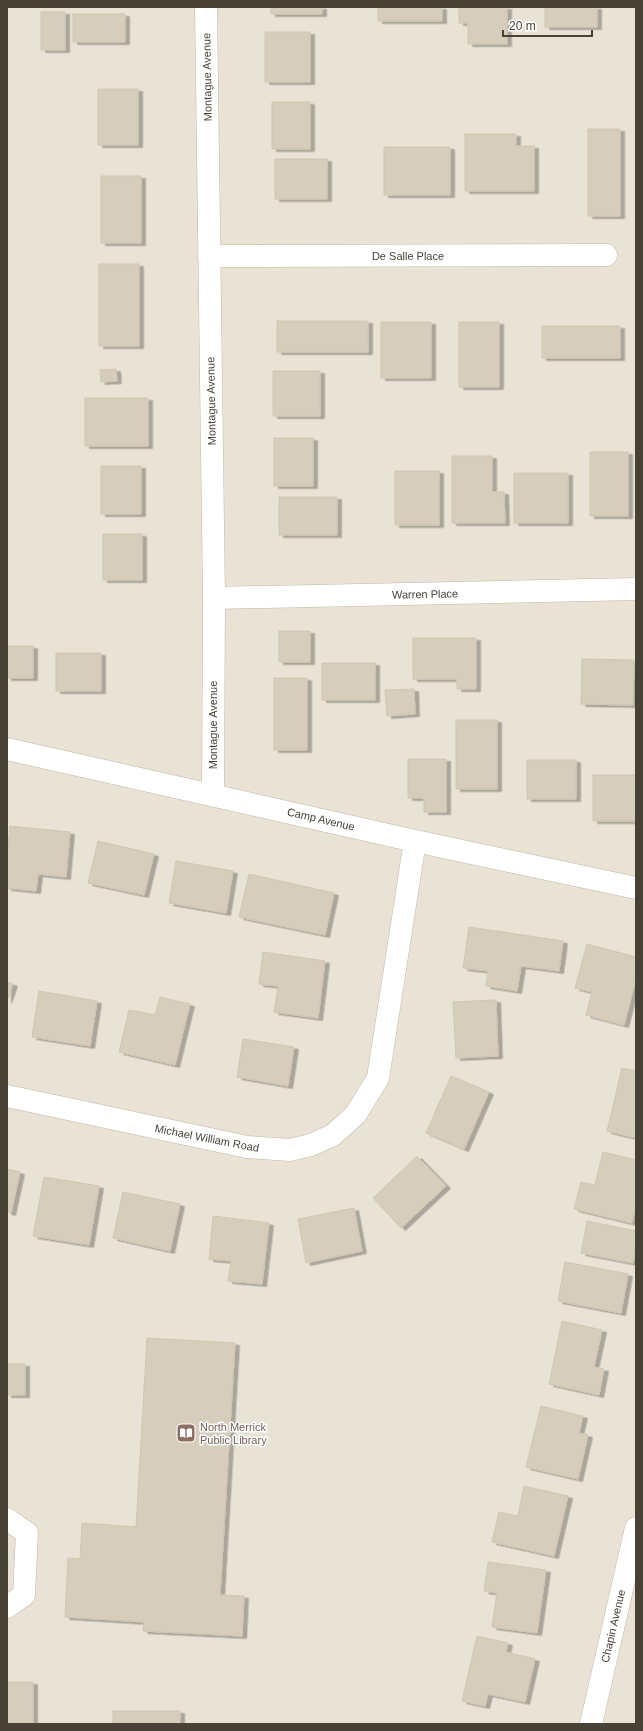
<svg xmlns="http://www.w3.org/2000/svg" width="643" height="1731" font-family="Arial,sans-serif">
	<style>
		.residential { fill: #e8e3d5 }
		.building { fill: #d6cdbc; stroke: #d1c6af; filter: url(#shadow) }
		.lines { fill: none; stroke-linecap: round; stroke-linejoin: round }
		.minor-casing { stroke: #c0b9a9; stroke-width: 23 }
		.minor { stroke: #fff; stroke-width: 22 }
		.labels { text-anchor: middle; stroke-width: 3; stroke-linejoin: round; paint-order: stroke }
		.street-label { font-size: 11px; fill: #474136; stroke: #fff }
		.education-label { font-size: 11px; fill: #785e54; stroke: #fff; text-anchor: start }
	</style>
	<defs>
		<filter id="shadow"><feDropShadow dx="4.5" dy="2.5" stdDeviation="0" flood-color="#0004"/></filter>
	</defs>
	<rect width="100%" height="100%" fill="#f4f1e7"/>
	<path class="residential" d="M7,7H636V1724H7Z"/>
	<path class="building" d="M271,7H322V14H271Z
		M378,7H442V21H378Z
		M459,7H507V44H468V23H459Z
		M545,7H597V27H545Z
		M41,12H65V50H41Z
		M73,14H125V42H73Z
		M265,32H310V82H265Z
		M98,89H138V145H98Z
		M272,102H310V149H272Z
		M588,129H620V216H588Z
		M465,134H516V146H534V191H465Z
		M384,147H450V195H384Z
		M275,159H327V199H275Z
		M101,176H141V243H101Z
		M99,264H139V346H99Z
		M277,321H368V352H277Z
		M381,322H431V378H381Z
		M459,322H499V387H459Z
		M542,326H620V358H542Z
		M116,369L117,381L101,382L100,370Z
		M273,371H320V416H273Z
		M85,398H148V446H85Z
		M274,438H313V486H274Z
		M590,452H628V516H590Z
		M452,456H492V492H504L505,523H452Z
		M101,466H141V514H101Z
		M395,471H439V525H395Z
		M514,473H568V523H514Z
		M279,497H337V535H279Z
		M103,534H142V580H103Z
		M279,631H310V662H279Z
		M413,638H476V689H457V679H413Z
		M7,646H33V678H7Z
		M56,653H101V691H56Z
		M582,659L634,660L633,705L581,704Z
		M322,663H375V700H322Z
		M274,678H307V750H274Z
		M414,689L415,714L387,716L385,690Z
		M456,720H497V789H456Z
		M408,759H446V812H424V798H408Z
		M527,760H576V799H527Z
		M593,775H636V821H593Z
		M10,826L70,832L66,877L38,874L36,891L7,888V857Z
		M98,841L154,854L144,895L88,883Z
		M176,861L233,871L226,913L169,903Z
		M249,874L334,893L325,935L239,917Z
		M469,927L563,941L559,971L521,966L517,991L486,986L488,971L463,968Z
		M587,944L636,957V979L624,1025L586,1015L592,992L575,988Z
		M263,952L325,961L318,1018L274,1012L278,986L259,984Z
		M7,982L13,984L7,1001Z
		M39,991L97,1001L90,1046L32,1037Z
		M160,997L190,1004L175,1065L119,1052L129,1010L155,1015Z
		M496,1000L498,1056L456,1058L453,1002Z
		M243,1039L294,1047L288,1086L237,1077Z
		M622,1068L636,1071V1138L607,1131Z
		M451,1076L489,1092L464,1149L426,1133Z
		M603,1152L636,1160V1204L632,1223L574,1209L581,1182L595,1185Z
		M417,1156L446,1186L401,1228L373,1198Z
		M7,1169L20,1172L11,1213L7,1212Z
		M44,1177L99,1186L89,1245L33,1236Z
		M123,1192L180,1204L170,1251L113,1238Z
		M354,1208L362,1251L306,1263L298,1219Z
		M213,1216L269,1223L262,1284L228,1281L231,1261L209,1259Z
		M587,1221L636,1231V1245L633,1263L581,1253Z
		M565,1262L628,1274L621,1313L558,1301Z
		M562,1321L602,1330L594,1367L604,1369L599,1395L549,1384Z
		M147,1338L235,1343L220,1595L244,1596L242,1636L143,1631L144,1622L65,1617L68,1558L80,1559L82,1523L136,1527Z
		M7,1364H25V1395H7Z
		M541,1406L583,1416L579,1433L588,1435L578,1479L526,1467Z
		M524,1486L568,1496L554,1556L492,1542L499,1512L518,1516Z
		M488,1562L546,1570L537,1633L492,1627L497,1593L484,1591Z
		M477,1636L508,1643L506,1652L535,1659L525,1702L488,1694L485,1706L462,1701Z
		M7,1682H33V1723H7Z
		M113,1711H180V1724H113Z"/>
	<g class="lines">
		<g class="minor-casing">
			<path id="minor" d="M206,7L214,598L213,794
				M209,256L606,255
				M214,598L636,589
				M7,749L415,841L636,888
				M7,1096L247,1147L290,1150L311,1145L333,1135L356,1114L378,1078L415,841
				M7,1519L27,1533L24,1595L7,1607
				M591,1724L636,1528"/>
		</g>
		<use href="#minor" class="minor"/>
	</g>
	<defs>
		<g id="library-square" transform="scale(1)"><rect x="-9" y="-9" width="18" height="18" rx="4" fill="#8d6e63" stroke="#fff"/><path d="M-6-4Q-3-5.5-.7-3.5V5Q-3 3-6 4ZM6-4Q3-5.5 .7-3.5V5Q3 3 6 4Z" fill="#fff"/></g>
	</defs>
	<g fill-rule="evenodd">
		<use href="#library-square" x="186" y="1433"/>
	</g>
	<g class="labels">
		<g class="street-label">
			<text transform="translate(207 77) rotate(-91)" y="4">Montague Avenue</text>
			<text x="408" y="260">De Salle Place</text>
			<text transform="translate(211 401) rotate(-91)" y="4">Montague Avenue</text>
			<text transform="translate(425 594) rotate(-1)" y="4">Warren Place</text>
			<text transform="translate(213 725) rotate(-90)" y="4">Montague Avenue</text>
			<text transform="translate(321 819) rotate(13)" y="4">Camp Avenue</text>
			<text transform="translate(207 1138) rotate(11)" y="4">Michael William Road</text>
			<text transform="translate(613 1626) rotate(-77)" y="4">Chapin Avenue</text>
		</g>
		<g class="education-label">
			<text x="200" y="1431">North Merrick<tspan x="200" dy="13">Public Library</tspan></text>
		</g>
	</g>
	<rect width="643" height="1731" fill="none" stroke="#474136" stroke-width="16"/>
	<path d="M503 30v6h89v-6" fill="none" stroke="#474136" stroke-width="2"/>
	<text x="509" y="30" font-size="12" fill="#474136" stroke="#ffffff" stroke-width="3" paint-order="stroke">20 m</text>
</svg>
